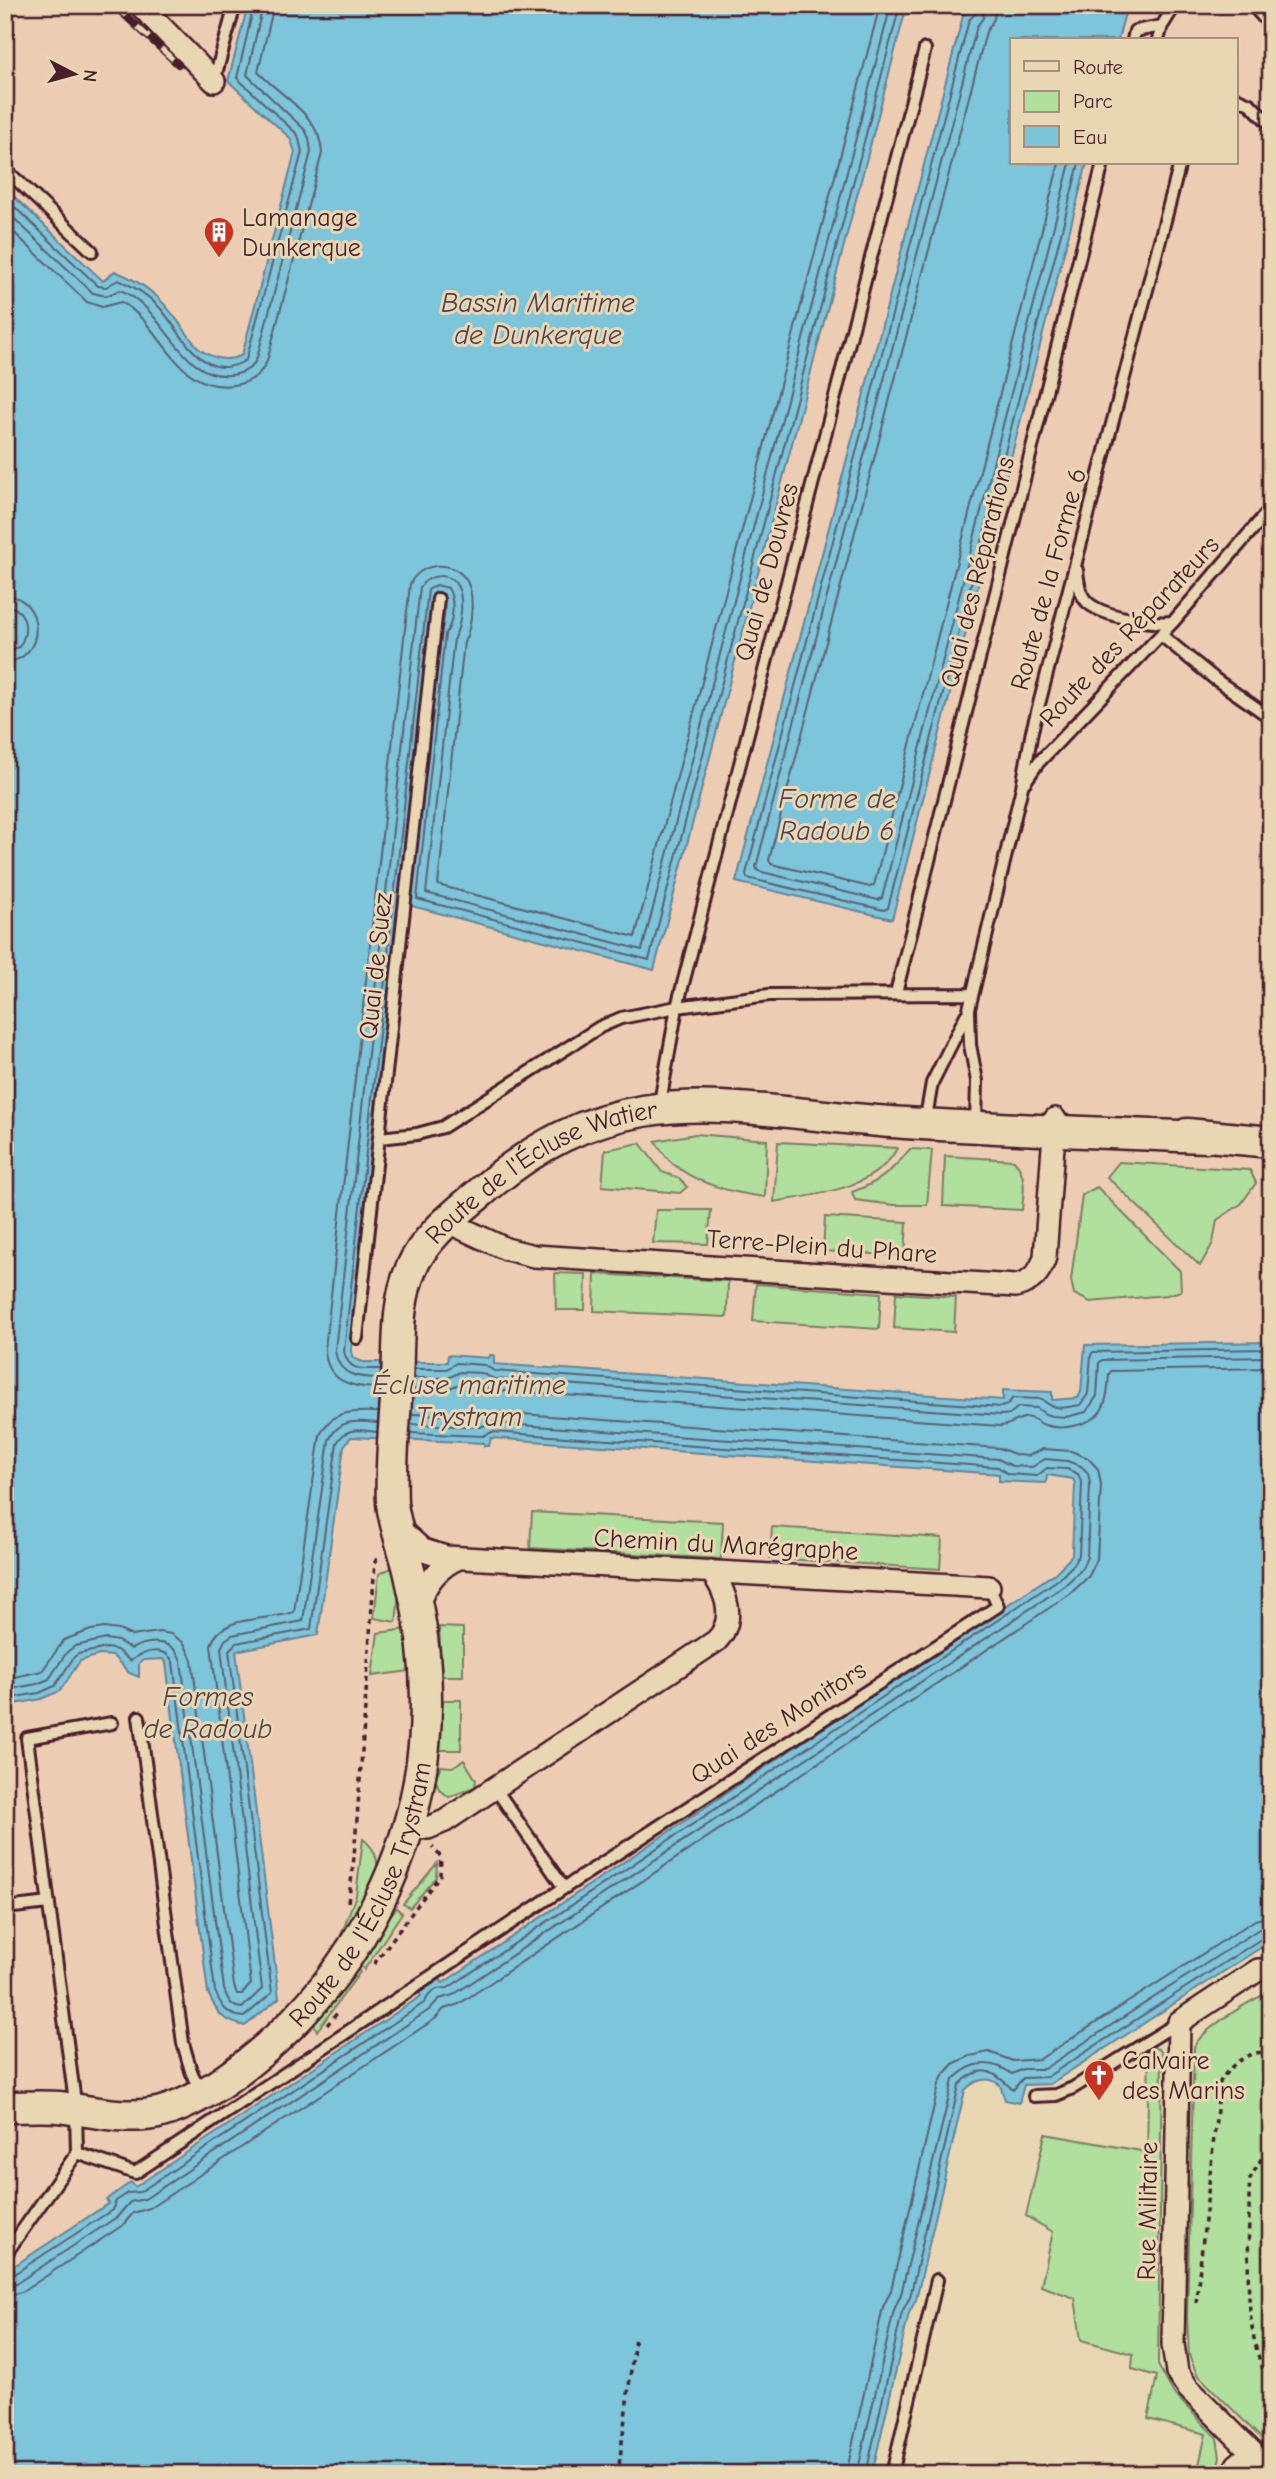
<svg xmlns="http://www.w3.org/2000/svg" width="1276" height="2479" font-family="'Comic Neue',sans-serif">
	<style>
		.built { fill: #eccdb4; fill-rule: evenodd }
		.green { fill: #b0df9e; stroke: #7d7f64; stroke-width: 2 }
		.water { fill: #7bc5db; stroke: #678395; stroke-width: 2 }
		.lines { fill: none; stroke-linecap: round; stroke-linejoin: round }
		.shore { stroke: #5e6171; stroke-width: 2 }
		.lane-casing { stroke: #4a1f2b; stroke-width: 16 }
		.street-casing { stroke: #4a1f2b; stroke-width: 26 }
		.secondary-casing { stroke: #4a1f2b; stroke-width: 35 }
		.path { stroke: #4a1f2b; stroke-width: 3.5; stroke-dasharray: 5 5; stroke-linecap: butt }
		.lane { stroke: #e9d7b4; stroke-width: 10 }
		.street { stroke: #e9d7b4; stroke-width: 21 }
		.secondary { stroke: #e9d7b4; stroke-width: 30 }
		.rail-casing { stroke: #4a1f2b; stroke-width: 8 }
		.rail { stroke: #e9d7b4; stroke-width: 5; stroke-dasharray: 16; stroke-linecap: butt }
		.labels { text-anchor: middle; stroke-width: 6; stroke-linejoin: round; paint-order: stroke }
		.poi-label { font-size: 26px; fill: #4a1f2b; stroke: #e9d7b4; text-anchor: start }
		.street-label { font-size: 26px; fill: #4a1f2b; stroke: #e9d7b4 }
		.water-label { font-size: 28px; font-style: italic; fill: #54404e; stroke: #e9d7b4 }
	</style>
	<rect width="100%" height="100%" fill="#e9d7b4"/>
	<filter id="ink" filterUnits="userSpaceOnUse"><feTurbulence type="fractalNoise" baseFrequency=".0143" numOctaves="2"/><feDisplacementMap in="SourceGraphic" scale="14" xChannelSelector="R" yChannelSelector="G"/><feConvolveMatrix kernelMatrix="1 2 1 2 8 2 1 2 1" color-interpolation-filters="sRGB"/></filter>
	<g filter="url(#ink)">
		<path class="built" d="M5,5H248L228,81L290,138L295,152L242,355L224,359L205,353L198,349L165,304L103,281L5,188Z
			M907,5H1271V1269L1269,1274L1271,1342L1085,1345L1081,1392L1078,1398L1052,1400V1393L1004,1400L999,1481L1046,1483V1475L1073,1479L1072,1554L1068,1560L1055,1573L442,1983L440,1979L420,1992L422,1996L134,2187L130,2182L107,2199L109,2203L5,2272V1706L41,1699L60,1692L80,1661L99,1655L113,1656L129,1673L139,1677V1663L144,1660L317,1635L344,1446L351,1437L374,1438L379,1362L357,1360L353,1358L351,1351L435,591L444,594L443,607L445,608L443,626H440L654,970ZM1012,40H1236V163H1012Z"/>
		<path class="green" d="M695,1134L767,1140L765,1197C733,1193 697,1185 672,1163C665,1157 660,1148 655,1141Z
			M778,1142L897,1148C877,1189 814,1195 774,1202Z
			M640,1143L662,1172L679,1178L687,1187L680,1193L602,1186L605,1150Z
			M910,1149L932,1150L927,1205H894L855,1200L852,1192C880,1182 891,1172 910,1149Z
			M945,1156L1014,1160C1027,1175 1024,1191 1022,1210L943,1206Z
			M1119,1162L1250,1170L1256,1183L1241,1204L1217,1220L1213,1243L1200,1266L1107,1177Z
			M1097,1187L1180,1271L1181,1291L1167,1295L1090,1302L1074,1294L1071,1280L1082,1195Z
			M656,1210H711L708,1244L653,1243Z
			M825,1217L907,1222L905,1256L823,1251Z
			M555,1273L586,1274L585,1310H556Z
			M595,1274L728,1281L727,1317L594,1311Z
			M756,1284L881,1293L879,1329L753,1321Z
			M896,1293L956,1297L954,1332L894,1328Z
			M532,1512L723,1522L721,1559L530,1548Z
			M772,1527L942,1538L940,1569L770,1558Z
			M391,1568L400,1584L396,1622L374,1618L379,1574Z
			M439,1627L463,1628V1676H442Z
			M408,1629L411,1671L372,1676L378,1633Z
			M443,1700H461V1750H439Z
			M464,1760L476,1780L475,1787L449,1797L439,1789L435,1778L441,1766L452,1767Z
			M363,1839C400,1868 356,1915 338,1943L356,1895Z
			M437,1863L436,1877L410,1908L403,1904Z
			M396,1908L402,1913L364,1970L358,1961Z
			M354,1966L360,1972L317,2031L313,2021Z
			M1271,1992V2448L1197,2374L1189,2355L1187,2317L1194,2047C1201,2030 1253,1998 1271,1992Z
			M1149,2047L1159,2049L1162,2053L1158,2365L1174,2394L1217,2438L1220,2457L1215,2474H1197L1206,2434L1148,2419L1157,2376L1132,2369L1133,2354L1081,2340L1075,2298L1041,2286L1053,2232L1026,2216L1045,2134L1147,2152Z"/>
		<path class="water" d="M248,5H907L654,970L408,905L439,626H443L445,609L443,607L444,594L435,592L351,1351L353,1358L363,1362H447L448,1355L489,1358L490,1355H494V1364L1003,1400V1390L1052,1392V1400L1078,1398L1081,1392L1085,1345L1271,1342V1941L1050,2084L1024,2085L1019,2103L1005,2100L1000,2085C988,2075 975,2080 965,2090L916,2300L909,2313L872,2474H5V2272L109,2203L106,2200L131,2182L135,2187L421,1996L419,1992L440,1979L443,1983L1055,1573L1068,1560L1072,1554L1075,1484L1073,1479L1047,1475L1046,1483L999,1481V1474L491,1438L489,1446H484V1443L351,1437L344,1446L318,1635L236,1651L279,1998L245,2026C221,2020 218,2015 208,1993L166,1663L163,1659L144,1660L139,1663V1677L129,1673L113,1656L99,1655L80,1661L60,1691L41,1699L5,1706V642L10,632L5,605V188L103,281L115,271C161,290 170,312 198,348C212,358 226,363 242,355L295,152L290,138L228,81Z
			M971,5H1127L1118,40H1012V163H1087L892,919L736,882L964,12H969Z"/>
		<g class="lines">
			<path class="shore" d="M977,5L975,14L969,20L746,874L747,878L884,910L888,908L1079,163
				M986,5L983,18L977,26L756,867L758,871L878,900L882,898L1070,163
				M996,5L994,19L986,32L769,860L771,864L870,887L874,885L1059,163
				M5,198L98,286L106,287L118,280C134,286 147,294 159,307C181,330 203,387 246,360L302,152L298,135L237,78L254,5
				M5,210L93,293L106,296L120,290C168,309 180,386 237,374C246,372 253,367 257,358L311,152L309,138L305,130L247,75L263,5
				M5,224L87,302L102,307L121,302C165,326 177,398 239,384C253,381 262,373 267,361L322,153C321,116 281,96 258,72L274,5
				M5,595C46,597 46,661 5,662
				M5,606C27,607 30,632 19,647L5,652
				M381,1369C363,1369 348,1372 344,1351L428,590L436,585L448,588C455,600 454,623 445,634L417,899L649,960L900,5
				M414,1369H447L456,1363L485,1365L494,1371L1001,1407L1007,1405L1013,1398L1042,1399C1053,1411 1065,1408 1080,1405L1088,1394L1091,1355L1093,1352L1271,1349
				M381,1378C358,1378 338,1376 335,1350L420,587C428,574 450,571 458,587C464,600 461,626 454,638L426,893L642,950L891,5
				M414,1378H448L460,1372L481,1373L494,1379L1001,1415L1010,1414L1018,1407L1037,1408L1045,1414L1052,1416L1066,1417L1086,1412L1097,1396L1099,1363L1102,1360L1271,1357
				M380,1388C352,1388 326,1382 325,1349L410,584C420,563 450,559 465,578C476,593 472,627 464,642L438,885L635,937L880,5
				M413,1389L450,1388L464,1382L477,1383L493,1390L1000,1426C1011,1426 1021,1415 1031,1418C1036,1419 1040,1424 1045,1425C1054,1428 1064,1428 1073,1426C1105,1420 1107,1403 1109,1374L1111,1371L1271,1368
				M5,1679L42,1671L64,1640L91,1630L104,1628L119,1630L132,1636L159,1632L171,1634L184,1643L192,1660L234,1986L237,1994H242L251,1984L211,1645C221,1613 268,1622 294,1612L320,1435C332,1409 354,1411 378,1412
				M5,1690L37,1684L49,1679L67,1652L75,1646L106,1639L118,1641L131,1649C150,1639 174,1639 181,1661L224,1989C227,1998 231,2008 242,2008L262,1989L221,1648L225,1640L232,1635L303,1621L329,1440C339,1418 357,1421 378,1423
				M5,1699L39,1693L55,1686L74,1657L78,1654L107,1648L117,1650L130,1661C143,1652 164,1644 173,1662L215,1991C221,2006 227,2016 244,2017L272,1993L229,1650L236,1643L311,1629L337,1443C346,1426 361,1430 377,1432
				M11,2276L112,2210L116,2201L128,2193L140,2192L424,2003L429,1995L437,1989L448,1988L1059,1579L1074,1564L1079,1555L1082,1483L1078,1474L1067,1469L1047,1468L1037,1476L1008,1474L998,1467L492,1432L483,1436L410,1433
				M5,2286L17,2283L117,2217L130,2202L145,2199L429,2010L439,1999L453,1995L1064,1586L1081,1570L1087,1557L1090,1484L1088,1473L1081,1466L1067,1461L1045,1459L1032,1467L1012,1466L998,1459L492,1423L480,1427L411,1424
				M5,2296L22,2292L123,2225L133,2213L150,2208L435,2019L444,2009L459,2004L1070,1594L1089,1576L1097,1559L1101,1484L1098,1469L1088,1458L1071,1451L1043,1449L1028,1456L1017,1455L999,1448L492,1412L477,1416L412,1414
				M846,2474L883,2307L891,2290L939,2084L944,2074L953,2064L970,2056L989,2052L1013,2061L1040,2059L1255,1920L1271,1916
				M857,2474L894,2310L901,2294L953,2080C971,2061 991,2059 1012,2074L1023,2069H1044L1259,1929L1271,1927
				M866,2474L902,2312L910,2297L959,2085C982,2062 994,2071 1013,2090L1023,2078L1047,2077L1264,1937L1271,1935"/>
			<g class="lane-casing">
				<path id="lane" d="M1252,5L1271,26
					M1133,40L1135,31L1162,26
					M1158,40L1162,26L1175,5
					M214,81L235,5
					M1236,98L1250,104L1271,125
					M5,169L92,251
					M1077,570C1078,580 1079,594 1087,602C1103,617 1151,624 1173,622
					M1161,635L1215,679L1271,718
					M1025,782L1038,763L1173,622L1271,508
					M896,993L1103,163
					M659,1108L677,1007L925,49
					M925,1123L932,1083L966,1015
					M976,1124L977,1081L970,1045L969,1009L1022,787L1032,731L1180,163
					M379,1138L417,1134L443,1127L600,1027L621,1018L677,1007L769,995L972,994
					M357,1338L438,599
					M139,1717L183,2043L191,2071L200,2092
					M495,1788L564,1888
					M5,1908L49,1903
					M1034,2096L1056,2095L1073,2088L1179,2022
					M77,2153L135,2173L564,1888L998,1606L989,1587
					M5,2255L77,2153L76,2110L27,1738L112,1723
					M5,2267L7,2270L5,2272
					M892,2474L937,2280"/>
			</g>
			<g class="street-casing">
				<path id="street" d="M140,5L214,81
					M448,1222L506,1249L534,1256L1016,1286C1032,1282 1040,1273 1045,1257L1055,1119
					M397,1527L423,1550L446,1557L989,1587
					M417,1606C426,1584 437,1567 459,1558
					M409,1826L428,1828L445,1821L716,1641C737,1620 726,1592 711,1571
					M1271,1970H1258L1179,2022L1173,2344L1177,2372L1188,2388L1271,2471
					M1232,2474L1237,2465L1252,2453"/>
			</g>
			<g class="secondary-casing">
				<g id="secondary">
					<path d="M1187,1134L1271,1142"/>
					<path id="s1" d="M5,2107C23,2107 41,2106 58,2107C92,2111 124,2120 158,2113C191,2105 222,2083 249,2062C359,1975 427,1841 426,1700C426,1659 421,1619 411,1579C406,1553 395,1530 392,1503C390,1463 395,1423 397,1383C399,1345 396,1304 411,1269C424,1238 455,1214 480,1193C623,1067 736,1113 905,1123C1005,1129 1106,1133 1206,1137"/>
				</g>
			</g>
			<path class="path" d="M348,1902L353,1869L360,1780L375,1562L379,1555
				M374,1964L440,1875L441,1857L432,1847
				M1263,1991L1271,1995
				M327,2025L338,2012
				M1271,2141L1250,2179L1249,2193C1250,2255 1240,2331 1271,2386
				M1196,2303L1220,2082C1230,2064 1249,2050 1271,2052
				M437,2466L498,2474
				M618,2474L635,2338"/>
			<use href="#lane" class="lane"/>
			<use href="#street" class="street"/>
			<use href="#secondary" class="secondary"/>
			<g class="rail-casing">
				<path id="rail" d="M114,5L178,64"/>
			</g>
			<use href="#rail" class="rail"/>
		</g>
	</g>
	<defs>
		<g id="building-pin" transform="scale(1.575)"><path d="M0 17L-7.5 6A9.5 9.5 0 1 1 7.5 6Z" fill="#c8321e" stroke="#e9d7b4"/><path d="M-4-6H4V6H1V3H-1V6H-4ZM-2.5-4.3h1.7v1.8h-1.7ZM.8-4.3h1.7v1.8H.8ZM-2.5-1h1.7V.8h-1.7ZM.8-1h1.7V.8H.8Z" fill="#fff"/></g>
		<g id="church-pin" transform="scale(1.575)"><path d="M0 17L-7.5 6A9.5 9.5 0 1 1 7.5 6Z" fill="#c8321e" stroke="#e9d7b4"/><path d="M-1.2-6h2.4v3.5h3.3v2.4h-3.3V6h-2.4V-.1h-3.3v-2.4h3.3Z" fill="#fff"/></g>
	</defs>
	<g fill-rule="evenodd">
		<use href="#building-pin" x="219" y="232"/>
		<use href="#church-pin" x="1099" y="2075"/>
	</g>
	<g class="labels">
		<g class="poi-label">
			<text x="242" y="226">Lamanage<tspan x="242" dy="30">Dunkerque</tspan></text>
			<text x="1122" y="2069">Calvaire<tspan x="1122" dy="30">des Marins</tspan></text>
		</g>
		<g class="street-label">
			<text transform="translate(766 572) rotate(-75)" y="9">Quai de Douvres</text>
			<text transform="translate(977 572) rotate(-76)" y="9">Quai des Réparations</text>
			<text transform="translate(1048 579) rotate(-75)" y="9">Route de la Forme 6</text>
			<text transform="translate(1129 631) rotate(-47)" y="9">Route des Réparateurs</text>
			<text transform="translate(375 966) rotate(-84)" y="9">Quai de Suez</text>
			<text dy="9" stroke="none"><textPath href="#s1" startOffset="1281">Route de l'Écluse Watier</textPath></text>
			<text transform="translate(822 1246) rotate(4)" y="9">Terre-Plein du Phare</text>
			<text transform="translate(726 1544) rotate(3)" y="9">Chemin du Marégraphe</text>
			<text transform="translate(778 1722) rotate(-33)" y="9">Quai des Monitors</text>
			<text dy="9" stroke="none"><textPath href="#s1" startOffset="466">Route de l'Écluse Trystram</textPath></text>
			<text transform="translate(1147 2211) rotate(-89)" y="9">Rue Militaire</text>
		</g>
		<g class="water-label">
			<text x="538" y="312">Bassin Maritime<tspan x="538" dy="32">de Dunkerque</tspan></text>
			<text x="837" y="808">Forme de<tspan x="837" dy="32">Radoub 6</tspan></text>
			<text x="469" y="1394">Écluse maritime<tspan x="469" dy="32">Trystram</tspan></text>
			<text x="208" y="1706">Formes<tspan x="208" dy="32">de Radoub</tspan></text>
		</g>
	</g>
	<rect width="1276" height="2479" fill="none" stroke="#e9d7b4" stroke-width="28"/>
	<rect x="14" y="14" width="1248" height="2451" fill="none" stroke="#4a1f2b" stroke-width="2.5" filter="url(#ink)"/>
	<rect x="1010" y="38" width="228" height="126" fill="#e9d7b4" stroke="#a98d7d" stroke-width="2"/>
	<rect x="1024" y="61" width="35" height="10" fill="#e9d7b4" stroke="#a98d7d" stroke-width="2"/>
	<text x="1073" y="74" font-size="21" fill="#4a1f2b">Route</text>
	<rect x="1024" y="91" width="35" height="21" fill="#b0df9e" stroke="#a98d7d" stroke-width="2"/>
	<text x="1073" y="108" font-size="21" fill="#4a1f2b">Parc</text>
	<rect x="1024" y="126" width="35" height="21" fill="#7bc5db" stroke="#a98d7d" stroke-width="2"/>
	<text x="1073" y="144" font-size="21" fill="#4a1f2b">Eau</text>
	<g transform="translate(74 74) rotate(96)" stroke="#e9d7b4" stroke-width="5" paint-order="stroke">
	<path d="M0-5L12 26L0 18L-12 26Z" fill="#4a1f2b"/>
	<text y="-10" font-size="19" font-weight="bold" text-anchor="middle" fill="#4a1f2b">N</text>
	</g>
</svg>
